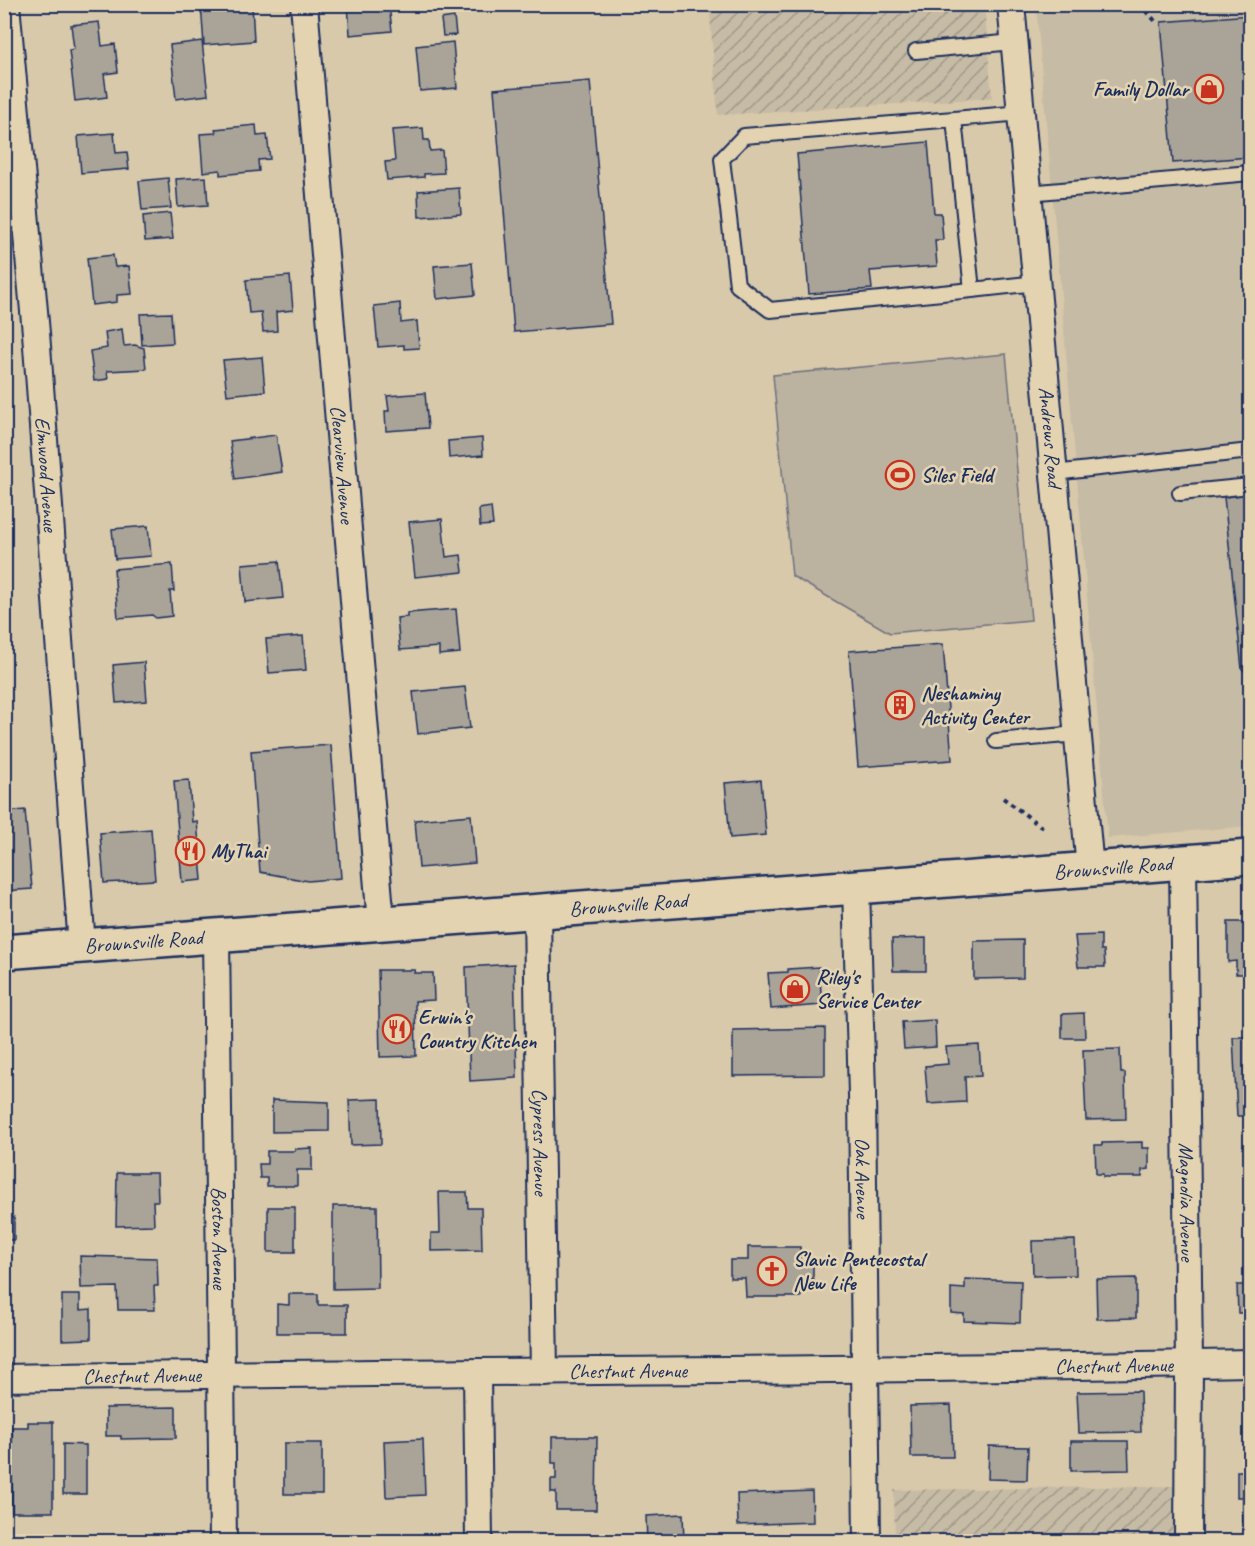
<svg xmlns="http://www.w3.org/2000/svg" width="1255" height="1546" font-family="Caveat,sans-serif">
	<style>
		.built { fill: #c6bba4 }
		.industrial { fill: url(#industrial-furrows) }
		.green { fill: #bcb2a0; stroke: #6c707f; stroke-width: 1.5 }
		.building { fill: #a9a398; stroke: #1b2f5e; stroke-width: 1.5 }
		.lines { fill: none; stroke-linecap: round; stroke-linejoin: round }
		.service-casing { stroke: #1b2f5e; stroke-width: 18 }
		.minor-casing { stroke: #1b2f5e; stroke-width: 30 }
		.tertiary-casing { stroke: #1b2f5e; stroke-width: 38 }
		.path { stroke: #1b2f5e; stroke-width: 4; stroke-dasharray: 4.5 4.5; stroke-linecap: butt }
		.service { stroke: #e4d3b0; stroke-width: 14 }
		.minor { stroke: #e4d3b0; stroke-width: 26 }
		.tertiary { stroke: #e4d3b0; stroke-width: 33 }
		.labels { text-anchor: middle; stroke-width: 5; stroke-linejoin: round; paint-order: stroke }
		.poi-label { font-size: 21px; font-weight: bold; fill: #1b2f5e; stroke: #e4d3b0; text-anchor: start }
		.street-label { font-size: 21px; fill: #1b2f5e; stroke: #e4d3b0 }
	</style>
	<defs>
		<pattern id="industrial-furrows" width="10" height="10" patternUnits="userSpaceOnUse" patternTransform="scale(1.5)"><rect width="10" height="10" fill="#c6bba4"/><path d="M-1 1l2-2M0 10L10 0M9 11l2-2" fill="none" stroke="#a09889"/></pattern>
	</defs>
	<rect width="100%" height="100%" fill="#d8c9ab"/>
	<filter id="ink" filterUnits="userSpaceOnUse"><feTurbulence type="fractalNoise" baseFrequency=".0167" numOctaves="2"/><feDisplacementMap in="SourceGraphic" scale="12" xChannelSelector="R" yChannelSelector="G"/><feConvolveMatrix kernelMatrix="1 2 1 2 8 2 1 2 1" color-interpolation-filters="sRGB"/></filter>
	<g filter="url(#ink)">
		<path class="built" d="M1036,5H1250V826L1108,838Z"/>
		<path class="industrial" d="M709,5H984L992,98L718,115Z
			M1174,1486L1175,1541H895L894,1490Z"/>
		<path class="green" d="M1006,354L1031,620L890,633L792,576L773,375Z"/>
		<path class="building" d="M201,4H252L254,41L204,45Z
			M348,4H389L392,31L350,35Z
			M479,4H557L479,11Z
			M747,4H794L747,8Z
			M1250,15V157L1173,163L1161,22Z
			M454,17L456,35L443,36L441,19Z
			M99,22L102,46L115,44L118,72L104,74L107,97L75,101L69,50L74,49L71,25Z
			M202,41L208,95L176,99L170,45Z
			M453,42L457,88L420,91L416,46Z
			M590,81L611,324L514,332L494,89Z
			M256,125L257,136L267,135L270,159L258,160L259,171L220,175V170L203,172L200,134L216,133L215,129Z
			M423,128L424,140H429L430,151L442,150L444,173L424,174V177L387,180L385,162L395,161L392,130Z
			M114,133L116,153L127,152L129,169L81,173L78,136Z
			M928,142L934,213H941L943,240H935L937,266L870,271L872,289L809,294L797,154Z
			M206,177L208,205L178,207L176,179Z
			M168,178L171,208L142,210L139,181Z
			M459,188L461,214L419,217L418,191Z
			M170,213L173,239L145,241L143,216Z
			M113,255L115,267L129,266L132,294L117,295V302L92,305L87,258Z
			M472,263L475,295L437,299L434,266Z
			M290,276L293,310L276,312L277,331L263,332L261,312L249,313L246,280Z
			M400,303L401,323L417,321L419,348L404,349V345L378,347L374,306Z
			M171,313L173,343L142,345L140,314Z
			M122,329L124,346L135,345L144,348L146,369L107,371L108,379L94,381L90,351L107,348L105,332Z
			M262,357L265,391L227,395L223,360Z
			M425,393L428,428L386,431L385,411H389L387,396Z
			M276,435L282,472L235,479L230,441Z
			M482,438L483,455L449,458L448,441Z
			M1250,494V676L1242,669L1224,497Z
			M491,507L493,525L480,526L479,509Z
			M442,519L446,557L461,555L463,572L415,577L409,522Z
			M148,526L151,556L115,559L112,529Z
			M279,561L283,598L245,602L242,564Z
			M172,564L174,591H170L172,616L156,618L152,615L118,618L114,569Z
			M456,609L460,653L439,655V647L400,650L397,618L407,617V613Z
			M303,636L306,670L269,673L266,639Z
			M943,644L952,760L858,767L849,651Z
			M144,662L147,701L116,703L113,665Z
			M465,687L470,728L418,734L413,692Z
			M331,745L341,878L308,881L260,872L251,751Z
			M189,780L192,822L197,821L202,880L182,882L174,781Z
			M761,780L766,835L730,838L725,783Z
			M25,810L32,889L4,891V812Z
			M471,815L475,863L419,868L415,820Z
			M151,829L155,880L104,883L100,833Z
			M1228,922H1250V974H1236V961L1228,962Z
			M1101,935V950H1104L1105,967H1078L1075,936Z
			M926,938V971H893L892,939Z
			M1023,940V978L974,979V941Z
			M514,964L517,1078L470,1081L466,967Z
			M819,967L822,1005L771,1009L768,973L788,972V969Z
			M378,970H415L414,973H433L434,1000L415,1001L416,1056L380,1057Z
			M1084,1013L1085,1038H1062V1014Z
			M935,1020L936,1047L904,1049L902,1022Z
			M825,1028V1075L733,1076V1030Z
			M1233,1037H1250V1116H1237Z
			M979,1045L981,1076L965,1077L966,1102L928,1104L925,1066L948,1064L946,1047Z
			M1120,1049L1121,1073H1125L1126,1119L1086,1120L1083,1050Z
			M380,1099L381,1144L351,1145L349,1100Z
			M272,1100L329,1102V1131L272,1132Z
			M1142,1142V1148H1149V1169L1142,1170V1177H1103V1174H1096L1095,1145H1102V1143Z
			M312,1148V1170H297V1186H267V1178H260L259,1164H267V1151H295V1149Z
			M1246,1149H1250V1199H1248Z
			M117,1173H157L158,1201H153L154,1225L116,1226Z
			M439,1192H467L468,1208H481L482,1250L431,1251V1233H440Z
			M333,1206H377L378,1288L333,1289Z
			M268,1207H295V1252H268Z
			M4,1217H14V1240H4Z
			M1075,1240L1076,1275L1033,1276L1032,1241Z
			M748,1247H800V1264H813V1279H801V1297H746L745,1278H730V1260H748Z
			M80,1256L157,1258L158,1286H154L155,1310H118L117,1287L81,1288Z
			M1136,1278V1318L1097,1319L1096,1279Z
			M965,1279L1021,1281L1020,1323L964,1321V1314L951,1313V1288L965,1289Z
			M1237,1285H1250V1313H1238Z
			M289,1294H318V1305H347V1333H277V1304L289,1305Z
			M62,1295H80V1310L91,1309V1339L62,1340Z
			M1140,1391L1141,1432L1079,1433L1077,1392Z
			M951,1405L953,1457H911L910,1406Z
			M176,1407V1438L121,1439V1436H106V1408Z
			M1245,1417H1250V1446H1245Z
			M28,1422H53V1512H12V1466H4V1442H12V1427H28Z
			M552,1437H597L596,1510H556V1492H551V1479H556V1463H552Z
			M423,1439L425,1495L386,1497L384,1441Z
			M1071,1441H1128L1129,1470L1071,1471Z
			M284,1443H322V1494H284Z
			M63,1444L86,1445V1494H63Z
			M989,1446L1028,1447L1027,1480L988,1479Z
			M1237,1471H1250V1522H1243V1497H1237Z
			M812,1491L813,1522L738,1525L737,1494Z
			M683,1514L684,1542H647L646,1516Z
			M558,1535H591V1542H558Z"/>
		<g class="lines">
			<g class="service-casing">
				<path id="service" d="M916,51L1014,42
					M1021,113L954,119L972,290L1037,283
					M954,119L744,136L722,159L737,285L770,310L972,290
					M1028,193L1250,173
					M1054,473L1250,451
					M1180,493L1250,486
					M996,741L1078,734"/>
			</g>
			<g class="minor-casing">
				<g id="minor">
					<path id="s1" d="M6,4L36,333L82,946"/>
					<path id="s2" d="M304,4L381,923"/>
					<path id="s3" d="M1011,4L1090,869"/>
					<path id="s4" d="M1183,862L1189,1364L1188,1542"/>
					<path id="s5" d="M856,887L862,1094L867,1542"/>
					<path id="s6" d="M537,911L544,1372"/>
					<path id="s7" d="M216,935L223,1542"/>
					<path d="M477,1373L479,1542"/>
					<path id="s8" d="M4,1378C420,1370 835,1372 1250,1363"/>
				</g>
			</g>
			<g class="tertiary-casing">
				<g id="tertiary">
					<path id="s9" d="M4,952L1250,857"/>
				</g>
			</g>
			<path class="path" d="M1140,4L1157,23
				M1003,798L1043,828"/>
			<use href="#service" class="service"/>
			<use href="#minor" class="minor"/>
			<use href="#tertiary" class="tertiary"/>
		</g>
	</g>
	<defs>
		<g id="shop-ring" transform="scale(1.5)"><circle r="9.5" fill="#e4d3b0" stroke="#c8321e" stroke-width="1.5"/><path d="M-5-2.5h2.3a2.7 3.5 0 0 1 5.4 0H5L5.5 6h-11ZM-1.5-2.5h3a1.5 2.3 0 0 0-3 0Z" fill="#c8321e"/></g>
		<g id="stadium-ring" transform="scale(1.5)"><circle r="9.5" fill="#e4d3b0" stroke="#c8321e" stroke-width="1.5"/><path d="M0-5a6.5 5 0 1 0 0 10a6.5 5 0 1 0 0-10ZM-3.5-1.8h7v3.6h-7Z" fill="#c8321e"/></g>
		<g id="building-ring" transform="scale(1.5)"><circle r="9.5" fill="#e4d3b0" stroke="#c8321e" stroke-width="1.5"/><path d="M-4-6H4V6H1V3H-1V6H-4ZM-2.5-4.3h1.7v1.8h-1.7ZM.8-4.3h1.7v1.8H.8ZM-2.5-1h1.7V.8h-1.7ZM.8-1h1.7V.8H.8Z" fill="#c8321e"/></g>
		<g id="restaurant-ring" transform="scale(1.5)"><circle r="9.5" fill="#e4d3b0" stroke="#c8321e" stroke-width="1.5"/><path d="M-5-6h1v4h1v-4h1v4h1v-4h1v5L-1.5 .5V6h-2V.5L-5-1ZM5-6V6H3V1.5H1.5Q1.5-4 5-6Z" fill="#c8321e"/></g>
		<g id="church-ring" transform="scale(1.5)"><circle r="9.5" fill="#e4d3b0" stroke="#c8321e" stroke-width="1.5"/><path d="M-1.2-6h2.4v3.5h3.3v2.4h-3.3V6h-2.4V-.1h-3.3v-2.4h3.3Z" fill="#c8321e"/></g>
	</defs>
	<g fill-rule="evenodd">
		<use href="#shop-ring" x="1209" y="89"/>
		<use href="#stadium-ring" x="900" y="475"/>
		<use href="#building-ring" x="900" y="705"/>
		<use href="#restaurant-ring" x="190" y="851"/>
		<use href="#shop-ring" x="795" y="989"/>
		<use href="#restaurant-ring" x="397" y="1029"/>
		<use href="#church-ring" x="772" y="1271"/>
	</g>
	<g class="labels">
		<g class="poi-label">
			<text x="1188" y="96" text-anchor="end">Family Dollar</text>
			<text x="921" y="482">Siles Field</text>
			<text x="921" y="700">Neshaminy<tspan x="921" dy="24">Activity Center</tspan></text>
			<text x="211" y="858">MyThai</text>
			<text x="816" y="984">Riley's<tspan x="816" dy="24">Service Center</tspan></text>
			<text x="418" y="1024">Erwin's<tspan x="418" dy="24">Country Kitchen</tspan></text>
			<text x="793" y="1266">Slavic Pentecostal<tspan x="793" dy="24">New Life</tspan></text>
		</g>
		<g class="street-label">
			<text dy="7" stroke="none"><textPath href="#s3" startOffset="435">Andrews Road</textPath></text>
			<text dy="7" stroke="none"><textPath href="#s2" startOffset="462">Clearview Avenue</textPath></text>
			<text dy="7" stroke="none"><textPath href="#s1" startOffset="472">Elmwood Avenue</textPath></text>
			<text dy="7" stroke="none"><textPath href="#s9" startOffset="1112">Brownsville Road</textPath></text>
			<text dy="7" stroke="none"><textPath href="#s9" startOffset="626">Brownsville Road</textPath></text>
			<text dy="7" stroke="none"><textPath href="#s9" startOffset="140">Brownsville Road</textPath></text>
			<text dy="7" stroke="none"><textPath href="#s6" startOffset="231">Cypress Avenue</textPath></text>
			<text dy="7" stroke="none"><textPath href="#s5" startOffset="291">Oak Avenue</textPath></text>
			<text dy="7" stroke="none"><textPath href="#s4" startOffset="340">Magnolia Avenue</textPath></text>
			<text dy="7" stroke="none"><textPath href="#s7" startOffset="303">Boston Avenue</textPath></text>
			<text dy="7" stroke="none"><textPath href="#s8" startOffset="1110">Chestnut Avenue</textPath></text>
			<text dy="7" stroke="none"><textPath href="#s8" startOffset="624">Chestnut Avenue</textPath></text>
			<text dy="7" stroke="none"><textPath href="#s8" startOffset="138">Chestnut Avenue</textPath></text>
		</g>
	</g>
	<rect width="1255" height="1546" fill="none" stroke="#e4d3b0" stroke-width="24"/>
	<rect x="12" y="12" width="1231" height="1522" fill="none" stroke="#1b2f5e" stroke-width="2" filter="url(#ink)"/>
</svg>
